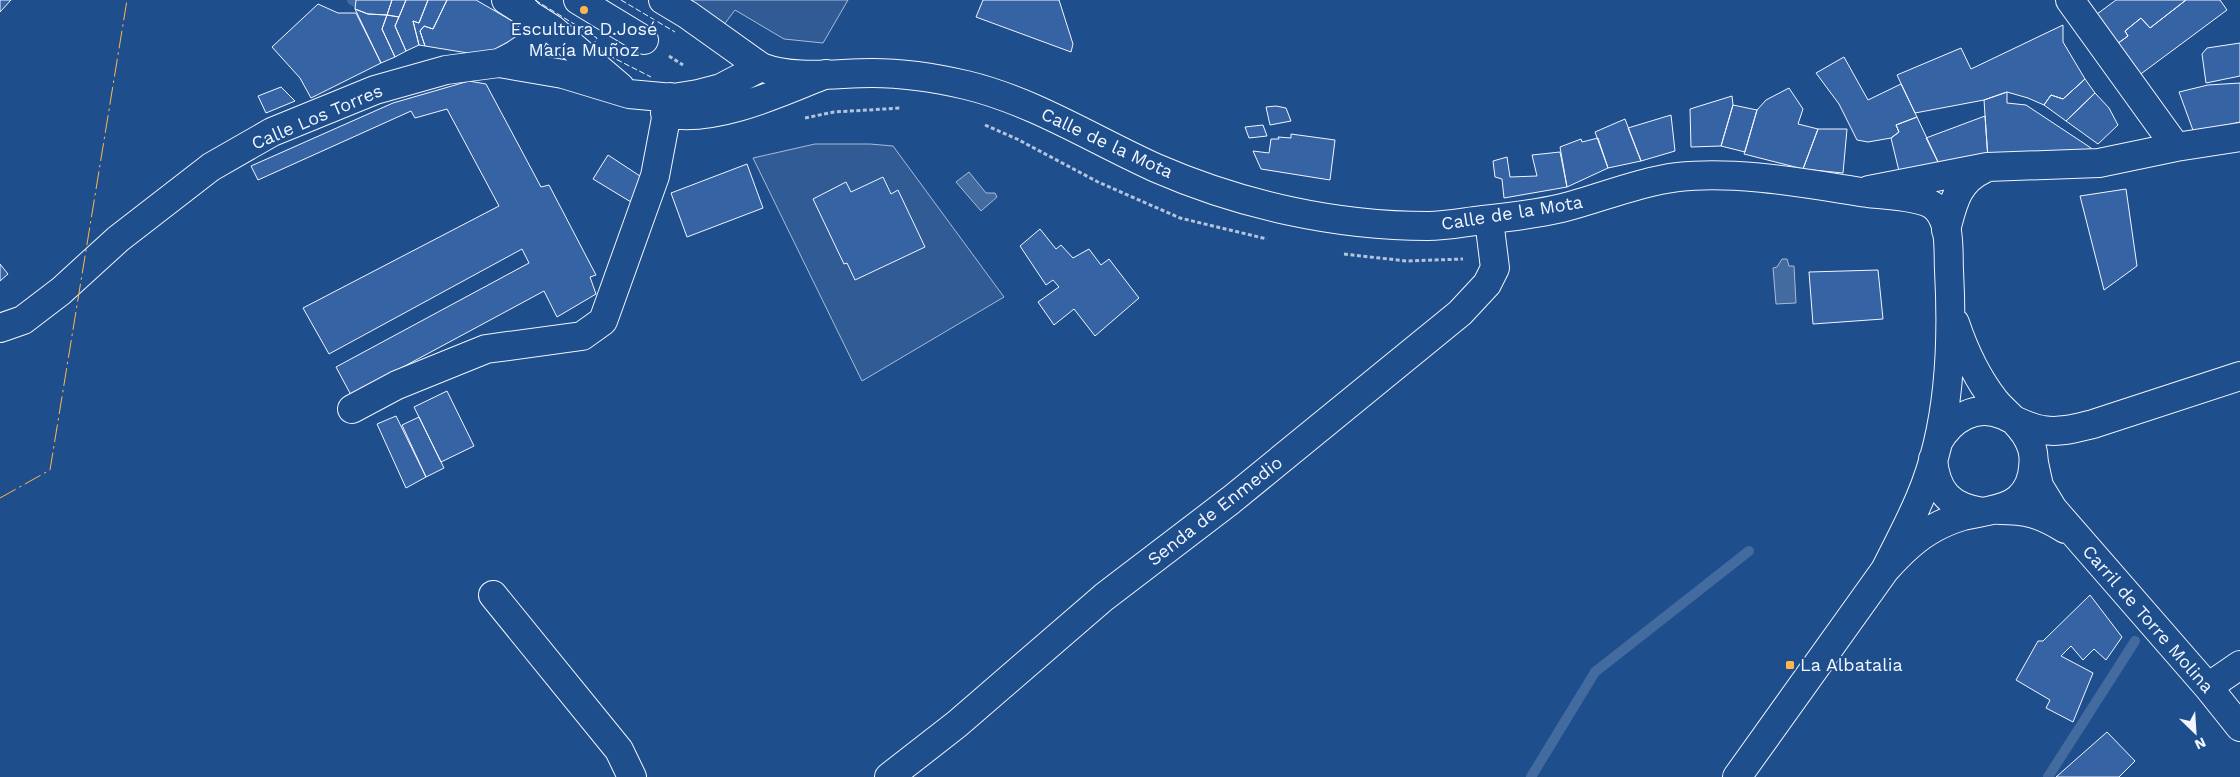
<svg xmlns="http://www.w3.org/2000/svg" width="2240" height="777" font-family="'Work Sans',sans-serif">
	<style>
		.built { fill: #305b95; stroke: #a8bbd7 }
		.water { fill: #446ba0; stroke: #a8bbd7 }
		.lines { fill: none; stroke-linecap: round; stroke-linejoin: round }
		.stream { stroke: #446ba0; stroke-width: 10 }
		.building { fill: #3563a3; stroke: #f2f6ff }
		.street-casing { stroke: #f2f6ff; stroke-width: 30 }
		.secondary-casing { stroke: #f2f6ff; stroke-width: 30 }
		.path { stroke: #b3c4dc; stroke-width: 3; stroke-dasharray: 4 2.5; stroke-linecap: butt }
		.street { stroke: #1f4e8c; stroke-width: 28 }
		.secondary { stroke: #1f4e8c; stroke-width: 28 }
		.fence { stroke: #f2f6ff; stroke-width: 1; stroke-dasharray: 6 2.5; stroke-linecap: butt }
		.power { stroke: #ffb74d; stroke-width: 1; stroke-dasharray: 18 4 2.5 4; stroke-linecap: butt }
		.poi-dot { fill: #ffb74d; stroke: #1f4e8c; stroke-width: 2 }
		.labels { text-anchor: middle; stroke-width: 4; stroke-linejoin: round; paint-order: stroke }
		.poi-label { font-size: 18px; fill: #f2f6ff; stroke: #1f4e8c }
		.street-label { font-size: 18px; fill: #f2f6ff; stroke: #1f4e8c }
	</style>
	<rect width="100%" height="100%" fill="#1f4e8c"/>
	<path class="built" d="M681,0H848L823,43L784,39L735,10L723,26Z
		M815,144H870L893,146L1004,297L862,381L753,158Z"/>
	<path class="water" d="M969,172L986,193H995L997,197L981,211L956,182Z
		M1782,259H1787L1789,266H1794L1796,303L1776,304L1773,268L1777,267Z"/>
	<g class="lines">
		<path class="stream" d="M352,0L367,8
			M1531,777L1595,672L1749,551
			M2048,777L2135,641"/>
	</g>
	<path class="building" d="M0,0H11L0,12Z
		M356,0H392L387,15L368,14L355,9Z
		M392,0H406L399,17L387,15Z
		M406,0H428L419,23L413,21L419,45L406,51L395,26Z
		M428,0H447L433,29L424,26L420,31L425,46L419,45L413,21L419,23Z
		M447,0H476L521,26L507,52L468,53L425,46L420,31L424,26L433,29Z
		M983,0H1059L1073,44L1071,52L976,17Z
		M2116,0H2186L2150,28L2141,18L2125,31L2128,36L2110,49L2089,20Z
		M2186,0H2220L2227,10L2134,79L2110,49L2128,36L2125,31L2141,18L2150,28Z
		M318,4L338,13H356L381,63L311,98L300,78L272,47Z
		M355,9L368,14L387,15L382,29L395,57L381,63Z
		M387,15L399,17L395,26L406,51L395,57L382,29Z
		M2063,25V42L2085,79L2063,99L2051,95L2044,105L2028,98L2007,92L1984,100L1915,113L1897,75L1961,48L1971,69Z
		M2240,43V76L2206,83L2202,54L2207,48Z
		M1844,57L1868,100L1901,84L1917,117L1896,125L1899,132L1891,138L1868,142L1857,140L1839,104L1816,73Z
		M2085,79L2095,93L2066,121L2044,105L2051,95L2063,99Z
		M469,81L486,84L541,187L549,185L596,275L590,277L596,294L557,317L544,291L351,395L336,367L529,263L522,249L329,354L303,308L499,206L447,109L415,118L411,111L258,180L251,166L393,103Z
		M2240,83V122L2194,133L2179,92L2208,85Z
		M281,87L295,101L266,113L258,96Z
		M1789,88L1803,109L1798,124L1818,129L1803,169L1744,154L1757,110L1766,100Z
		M2007,92V103L2026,105L2091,148L2092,156L1988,159L1984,100Z
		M2095,93L2109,108L2118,125L2098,144L2066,121Z
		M1732,96L1733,105L1721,146L1691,147L1690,109Z
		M1733,105L1757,110L1745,152L1721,146Z
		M1276,106L1286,108L1291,121L1270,125L1266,107Z
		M1671,115L1675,151L1641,161L1628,128Z
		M1985,116L1988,159L1941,168L1926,138Z
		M1917,117L1939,164L1899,171L1891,138L1899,132L1896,125Z
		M1625,119L1641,161L1608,168L1595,132Z
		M1263,125L1267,136L1249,138L1245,127Z
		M1818,129H1847L1843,173L1803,169Z
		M1291,134L1335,140L1330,180L1261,169L1253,151L1269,153L1271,139H1279L1278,137L1291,138Z
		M1598,138L1608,168L1567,187L1560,147L1581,139L1582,142Z
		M1560,152L1567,187L1504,198L1502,179L1495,177L1493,161L1507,157L1510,177L1537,176L1532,155Z
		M608,155L643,178L631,202L593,179Z
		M747,164L763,208L687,237L671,193Z
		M883,177L891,194L898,190L925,247L855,280L847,263L844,264L813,199L846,182L851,192Z
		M2126,189L2137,266L2104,290L2080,196Z
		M1040,229L1056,249L1061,245L1073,258L1089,249L1101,265L1109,259L1139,298L1095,336L1074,309L1054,325L1038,302L1059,287L1053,280L1046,285L1020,246Z
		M0,264L8,274L0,281Z
		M1878,270L1883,319L1813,324L1809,272Z
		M447,391L474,446L441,462L414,407Z
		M396,416L426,477L406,488L377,424Z
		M419,417L444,468L426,477L402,425Z
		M2090,595L2122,637L2106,660L2094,649L2083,660L2071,646L2061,656L2093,673L2073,722L2046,708L2050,700L2016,680L2038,641H2043Z
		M2107,732L2135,761L2119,777H2056Z"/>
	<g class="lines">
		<g class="street-casing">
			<path id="street" d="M506,0L552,29L620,87
				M578,0L644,40
				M2070,0L2176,147
				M499,63C523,51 547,40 526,11
				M665,113C713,124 782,92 826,74
				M1869,190L1987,167L2099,163L2176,147L2240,137
				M1946,230C1953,204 1957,181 1984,169
				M0,328L23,320L61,291L118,239L211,167L272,132L375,90L446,70L499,63L563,74L629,94L673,98L698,94L721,88L761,67
				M352,409L397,385L486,349L582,336L603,321L655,176L670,97
				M2034,463L2039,486L2053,509L2208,687L2240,727
				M1999,510C2027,510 2041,514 2065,529
				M493,595L619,750L632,777
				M2208,687L2240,665
				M889,777L957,724L1104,597L1231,500L1460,313L1487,284L1495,268L1489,220"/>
		</g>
		<g class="secondary-casing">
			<path id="secondary" d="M663,0L688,15L761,67C796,80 835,73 872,73C903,73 936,78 966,85C1033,101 1094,140 1156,168C1241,205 1336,226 1428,226C1446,226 1465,222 1483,220C1509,217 1537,214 1562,208C1601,198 1638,182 1678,177C1737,170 1808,184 1868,193C1885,195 1926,196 1937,209C1951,224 1948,251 1949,270C1953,345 1950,428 1920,498C1910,522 1897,546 1885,570
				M1938,442C1951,419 1976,403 2003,415C2017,421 2028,428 2043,430C2060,433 2077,428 2093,424L2240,376
				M1933,459C1936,492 1950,507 1983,512
				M1737,777L1885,570C1900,553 1915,538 1934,528C1943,523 1953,519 1963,516C1991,509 2024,511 2032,475C2034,463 2035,452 2029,441C2022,425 2006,414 1995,401C1977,378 1964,350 1955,323"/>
		</g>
		<path class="path" d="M669,56L683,65
			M805,118L834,112L901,108
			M985,125L1017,139L1098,182L1180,218L1267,239
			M1344,254L1406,261L1463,259"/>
		<use href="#street" class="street"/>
		<use href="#secondary" class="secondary"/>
		<path class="fence" d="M535,0L597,38L592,47L651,77
			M621,0L675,32"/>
		<path class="power" d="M0,498L50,470L127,0"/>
	</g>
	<g class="poi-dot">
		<circle cx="584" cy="10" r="5"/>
		<rect x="1785" y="660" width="10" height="10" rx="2.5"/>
	</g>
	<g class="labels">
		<g class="poi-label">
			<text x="584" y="35">Escultura D.José<tspan x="584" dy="21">María Muñoz</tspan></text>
			<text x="1800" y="671" text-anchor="start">La Albatalia</text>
		</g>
		<g class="street-label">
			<text transform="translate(317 117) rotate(-23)" y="6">Calle Los Torres</text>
			<text transform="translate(1107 143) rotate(25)" y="6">Calle de la Mota</text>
			<text transform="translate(1512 213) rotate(-9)" y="6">Calle de la Mota</text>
			<text transform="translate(1215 511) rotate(-38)" y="6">Senda de Enmedio</text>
			<text transform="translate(2148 619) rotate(49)" y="6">Carril de Torre Molina</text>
		</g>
	</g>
	<g transform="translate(2195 732) rotate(155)" stroke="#1f4e8c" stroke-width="4" paint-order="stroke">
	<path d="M0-4L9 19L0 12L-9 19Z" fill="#f2f6ff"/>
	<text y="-8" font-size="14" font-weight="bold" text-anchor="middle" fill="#f2f6ff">N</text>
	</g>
</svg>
